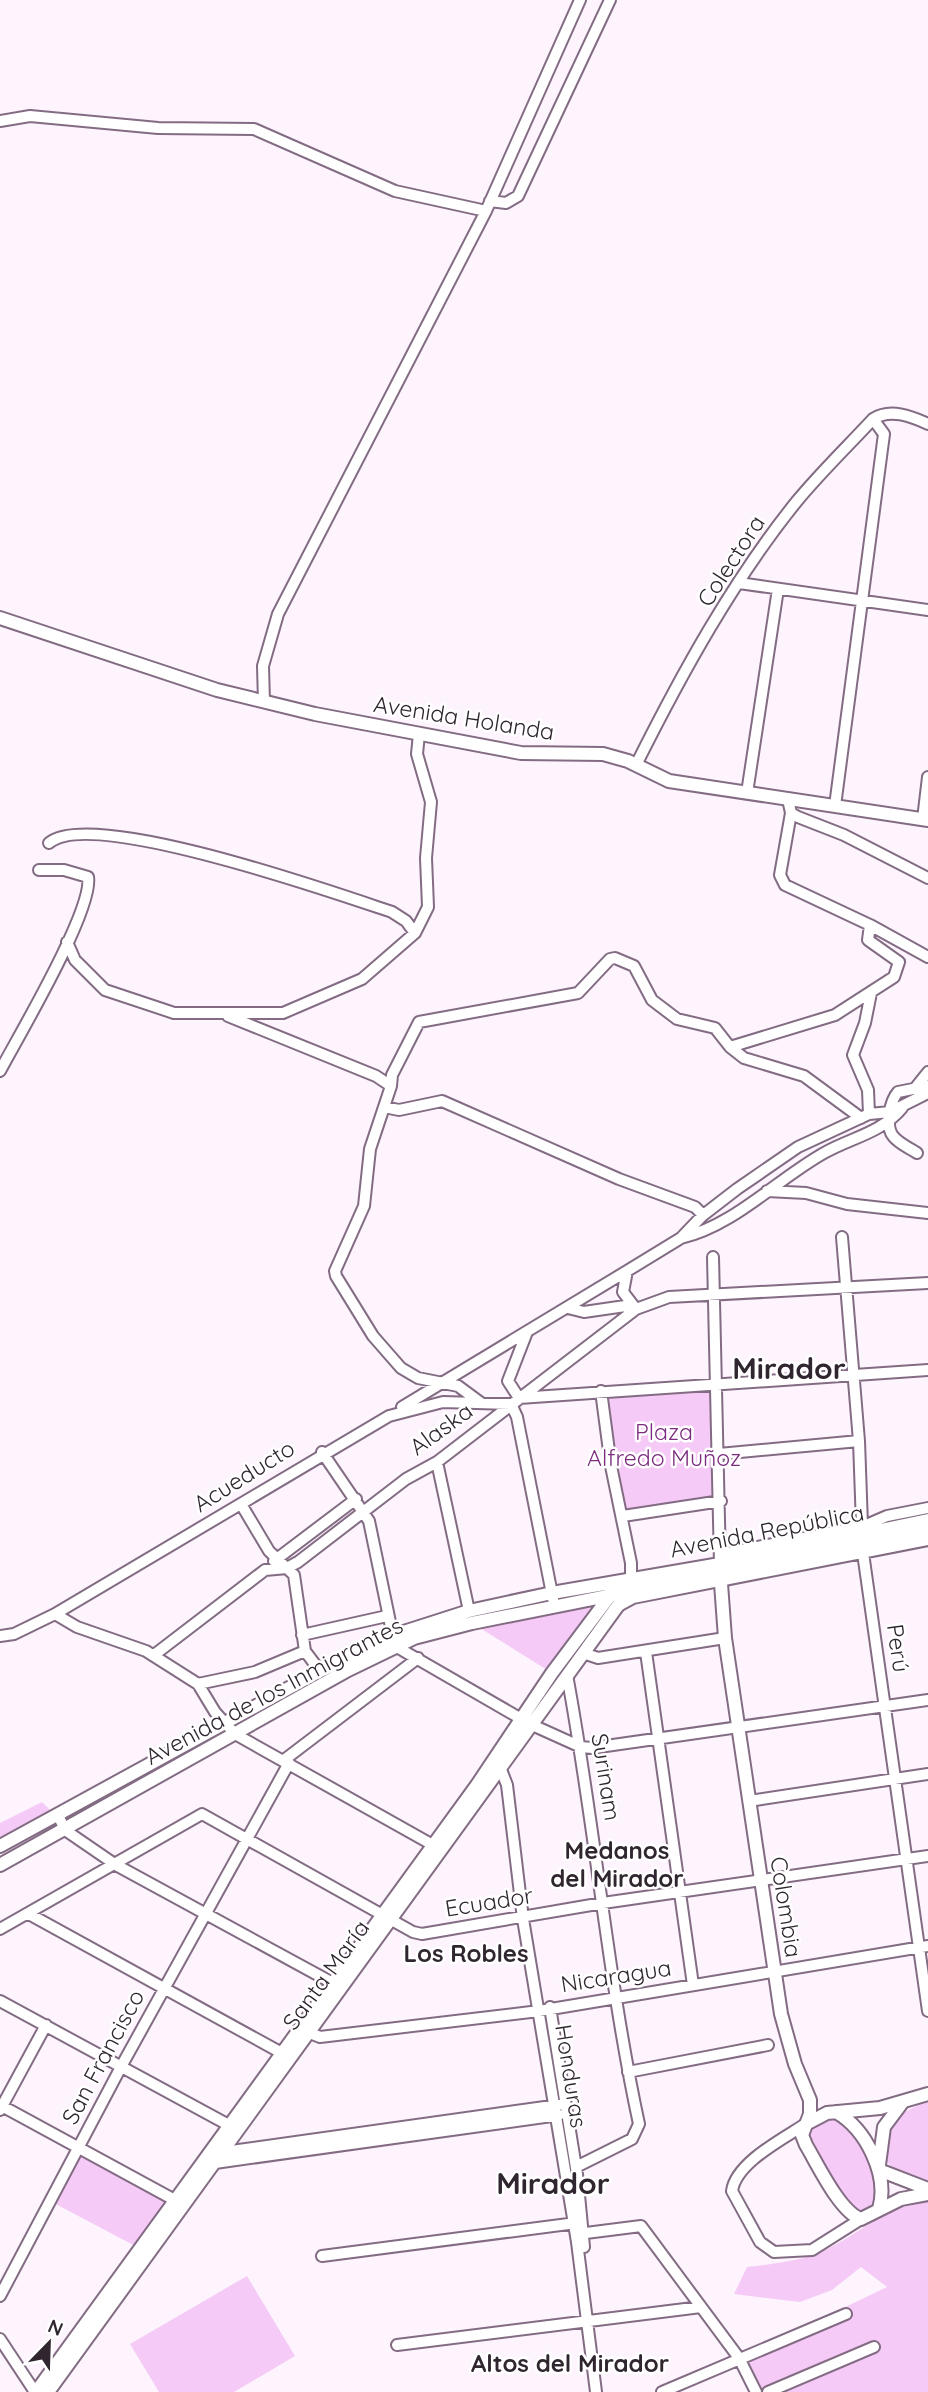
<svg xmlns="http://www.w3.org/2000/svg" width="928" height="2392" font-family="Quicksand,sans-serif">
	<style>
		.green { fill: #f5caf6 }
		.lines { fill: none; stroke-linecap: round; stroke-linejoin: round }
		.minor-casing { stroke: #836c83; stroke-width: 14 }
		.tertiary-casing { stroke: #836c83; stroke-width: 16 }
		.minor { stroke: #fff; stroke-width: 10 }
		.tertiary { stroke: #fff; stroke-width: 12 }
		.labels { text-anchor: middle; stroke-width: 5; stroke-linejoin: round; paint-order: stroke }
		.street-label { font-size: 23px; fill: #302630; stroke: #fff }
		.park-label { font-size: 23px; fill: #7c2d7f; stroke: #fff }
		.neighbourhood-label { font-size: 24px; font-weight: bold; fill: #302630; stroke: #fff }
		.district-label { font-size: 30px; font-weight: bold; fill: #302630; stroke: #fff }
	</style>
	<rect width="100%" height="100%" fill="#fef4fe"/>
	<path class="green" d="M718,1385L721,1501L623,1516L601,1392Z
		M609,1597L552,1673L472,1623Z
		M42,1802L50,1810L0,1837V1823Z
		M928,2100V2181L892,2168L885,2159L886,2134L899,2115Z
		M844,2116L879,2170V2209L856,2217L806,2145L812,2118Z
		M79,2148L174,2200L139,2248L50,2201Z
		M928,2200V2392H761L739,2358L887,2287L861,2267L832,2290L800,2302L734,2294L747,2267C766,2265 805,2260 821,2252C862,2233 881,2209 928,2200Z
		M247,2276L295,2356L234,2392H159L130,2344Z"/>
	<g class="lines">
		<g class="minor-casing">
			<path id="minor" d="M0,121L30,116L158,128L254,129L395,191L486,211
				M490,201L506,203L518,196L610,0
				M739,583L928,610
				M264,702L263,666L278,614L486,211L580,0
				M636,765C681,675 733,580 797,501C821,472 848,446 873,419C890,408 911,416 928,424
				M747,793L778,589
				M788,799L791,813L798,817L844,835L928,878
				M835,806L884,434L873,419
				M791,813L780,875L785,885L870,925L928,957
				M923,819L928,777
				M49,843C91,807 335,893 392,912L406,921L415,933
				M67,942L75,960L105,990L174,1013H283L362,979L415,933L428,907L426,858L431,802L417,754L419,734
				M228,1016L376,1076L391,1086
				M730,1047L835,1015L894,977L899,962L868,940L870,925
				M0,1071C18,1037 94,909 88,877L64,870H39
				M916,1087L928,1072
				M384,1107L399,1110L442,1101L619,1179L695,1207L703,1215
				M869,1114L868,1090L853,1055L865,1023L871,993
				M917,1153C910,1148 899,1144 893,1136C885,1126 890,1101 898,1092L928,1086
				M767,1191L806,1193L847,1204L928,1213
				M842,1237L859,1441L863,1553L928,2011
				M681,1238C735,1225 776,1180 824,1153C852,1137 880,1134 902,1108
				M713,1257L720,1564
				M568,1308L584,1312L632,1305
				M636,1309L623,1292L627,1271L681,1238L702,1216L737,1189L798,1147L869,1114L890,1112L928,1093
				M527,1332L508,1381L519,1398L928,1370
				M601,1391L611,1466L631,1563V1579
				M481,1403L458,1386L418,1378L401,1368L373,1336L336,1276L335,1271L364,1206L370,1149L391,1086L392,1075L419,1022L578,993L610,959L615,958L634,966L652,1000L677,1019L715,1028L730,1047L744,1058L804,1076L861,1118
				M511,1404L517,1417L553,1599
				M402,1407L627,1271
				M322,1452L369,1521L395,1646L530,1724L581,1747L592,1748L928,1700
				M719,1454L859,1441
				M437,1462L469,1611
				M241,1504L269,1551L294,1575L305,1651L320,1671
				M623,1516L721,1501
				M722,1554L864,1526L887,1516L928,1508
				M274,1561L356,1499
				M620,1605L633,1598L928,1540
				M55,1614L77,1627L146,1651L198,1684L255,1672L305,1651
				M302,1635L387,1616
				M0,1636L14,1634L55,1614L389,1416L443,1402L511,1404
				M646,1652L693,1985
				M583,1653L598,1658L725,1638
				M154,1655L265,1570L287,1568L298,1562L406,1479L437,1462L636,1309L669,1297L928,1283
				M567,1675C595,1824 607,1976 639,2124L632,2139L576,2167
				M198,1684L215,1712L235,1734L440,1849
				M284,1760L418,1658
				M500,1767L507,1785L523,1919L577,2242L596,2392
				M749,1801L928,1774
				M58,1815L65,1830L116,1865L340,1987
				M29,1914L289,2057
				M0,1929L202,1814L413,1932L422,1934L603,1903L928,1856
				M0,2001L236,2129
				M550,2007L577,2174L584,2247
				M310,2033L320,2037L539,2011L928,1946
				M628,2072L768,2045
				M0,2105L182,2204
				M0,2110L46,2025
				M807,2123C785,2138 736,2162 732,2191L760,2242L774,2252L812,2250L861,2219
				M224,2152L559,2105
				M215,2163L559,2115
				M578,2234L641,2226L739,2358L756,2392
				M322,2256L576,2223
				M0,2296L122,2065L289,1763
				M0,2339L35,2392
				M397,2345L701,2307
				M662,2392L846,2314
				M768,2392L874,2347"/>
		</g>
		<g class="tertiary-casing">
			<path id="tertiary" d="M0,618L217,690L315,714L521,753L603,754L628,761L669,781L928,820
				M720,1570L725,1638L781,2014L795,2064L810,2100V2114L802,2135L806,2145C818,2165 840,2212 861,2219L901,2199L928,2194
				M0,1846L320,1671L391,1636L469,1611L552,1593L720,1564L928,1520
				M0,1865L348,1670L414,1638L472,1623L928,1532
				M836,2112C866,2129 889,2175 879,2209
				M808,2123L827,2113L880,2108L928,2094
				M879,2165L884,2127L902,2103
				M879,2170L928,2189
				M36,2392L477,1785L552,1673L609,1597L614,1583
				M48,2392L627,1593L631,1579"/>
		</g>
		<use href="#minor" class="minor"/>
		<use href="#tertiary" class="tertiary"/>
	</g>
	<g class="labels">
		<g class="street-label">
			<text transform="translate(731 561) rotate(-57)" y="8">Colectora</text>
			<text transform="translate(464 718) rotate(9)" y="8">Avenida Holanda</text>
			<text transform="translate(441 1429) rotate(-36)" y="8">Alaska</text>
			<text transform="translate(244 1476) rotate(-32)" y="8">Acueducto</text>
			<text transform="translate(767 1531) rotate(-11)" y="8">Avenida República</text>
			<text transform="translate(898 1648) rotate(82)" y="8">Perú</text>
			<text transform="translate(274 1691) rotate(-28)" y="8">Avenida de los Inmigrantes</text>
			<text transform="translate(606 1777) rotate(81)" y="8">Surinam</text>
			<text transform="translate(489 1902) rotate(-9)" y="8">Ecuador</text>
			<text transform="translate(786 1907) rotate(81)" y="8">Colombia</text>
			<text transform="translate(326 1975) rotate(-54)" y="8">Santa María</text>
			<text transform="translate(616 1976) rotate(-9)" y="8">Nicaragua</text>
			<text transform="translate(103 2057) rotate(-62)" y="8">San Francisco</text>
			<text transform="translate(571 2076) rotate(81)" y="8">Honduras</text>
		</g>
		<g class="park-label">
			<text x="664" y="1440">Plaza<tspan x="664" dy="26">Alfredo Muñoz</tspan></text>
		</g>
		<g class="neighbourhood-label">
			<text x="617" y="1859">Medanos<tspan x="617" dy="28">del Mirador</tspan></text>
			<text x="466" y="1962">Los Robles</text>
			<text x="570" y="2372">Altos del Mirador</text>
		</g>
		<g class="district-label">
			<text x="789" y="1379">Mirador</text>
			<text x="553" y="2194">Mirador</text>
		</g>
	</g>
	<g transform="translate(49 2343) rotate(23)" stroke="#ffffff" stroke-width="5" paint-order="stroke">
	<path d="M0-5L12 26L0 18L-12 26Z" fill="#302630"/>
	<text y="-10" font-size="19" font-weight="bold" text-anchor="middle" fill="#302630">N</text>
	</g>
</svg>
